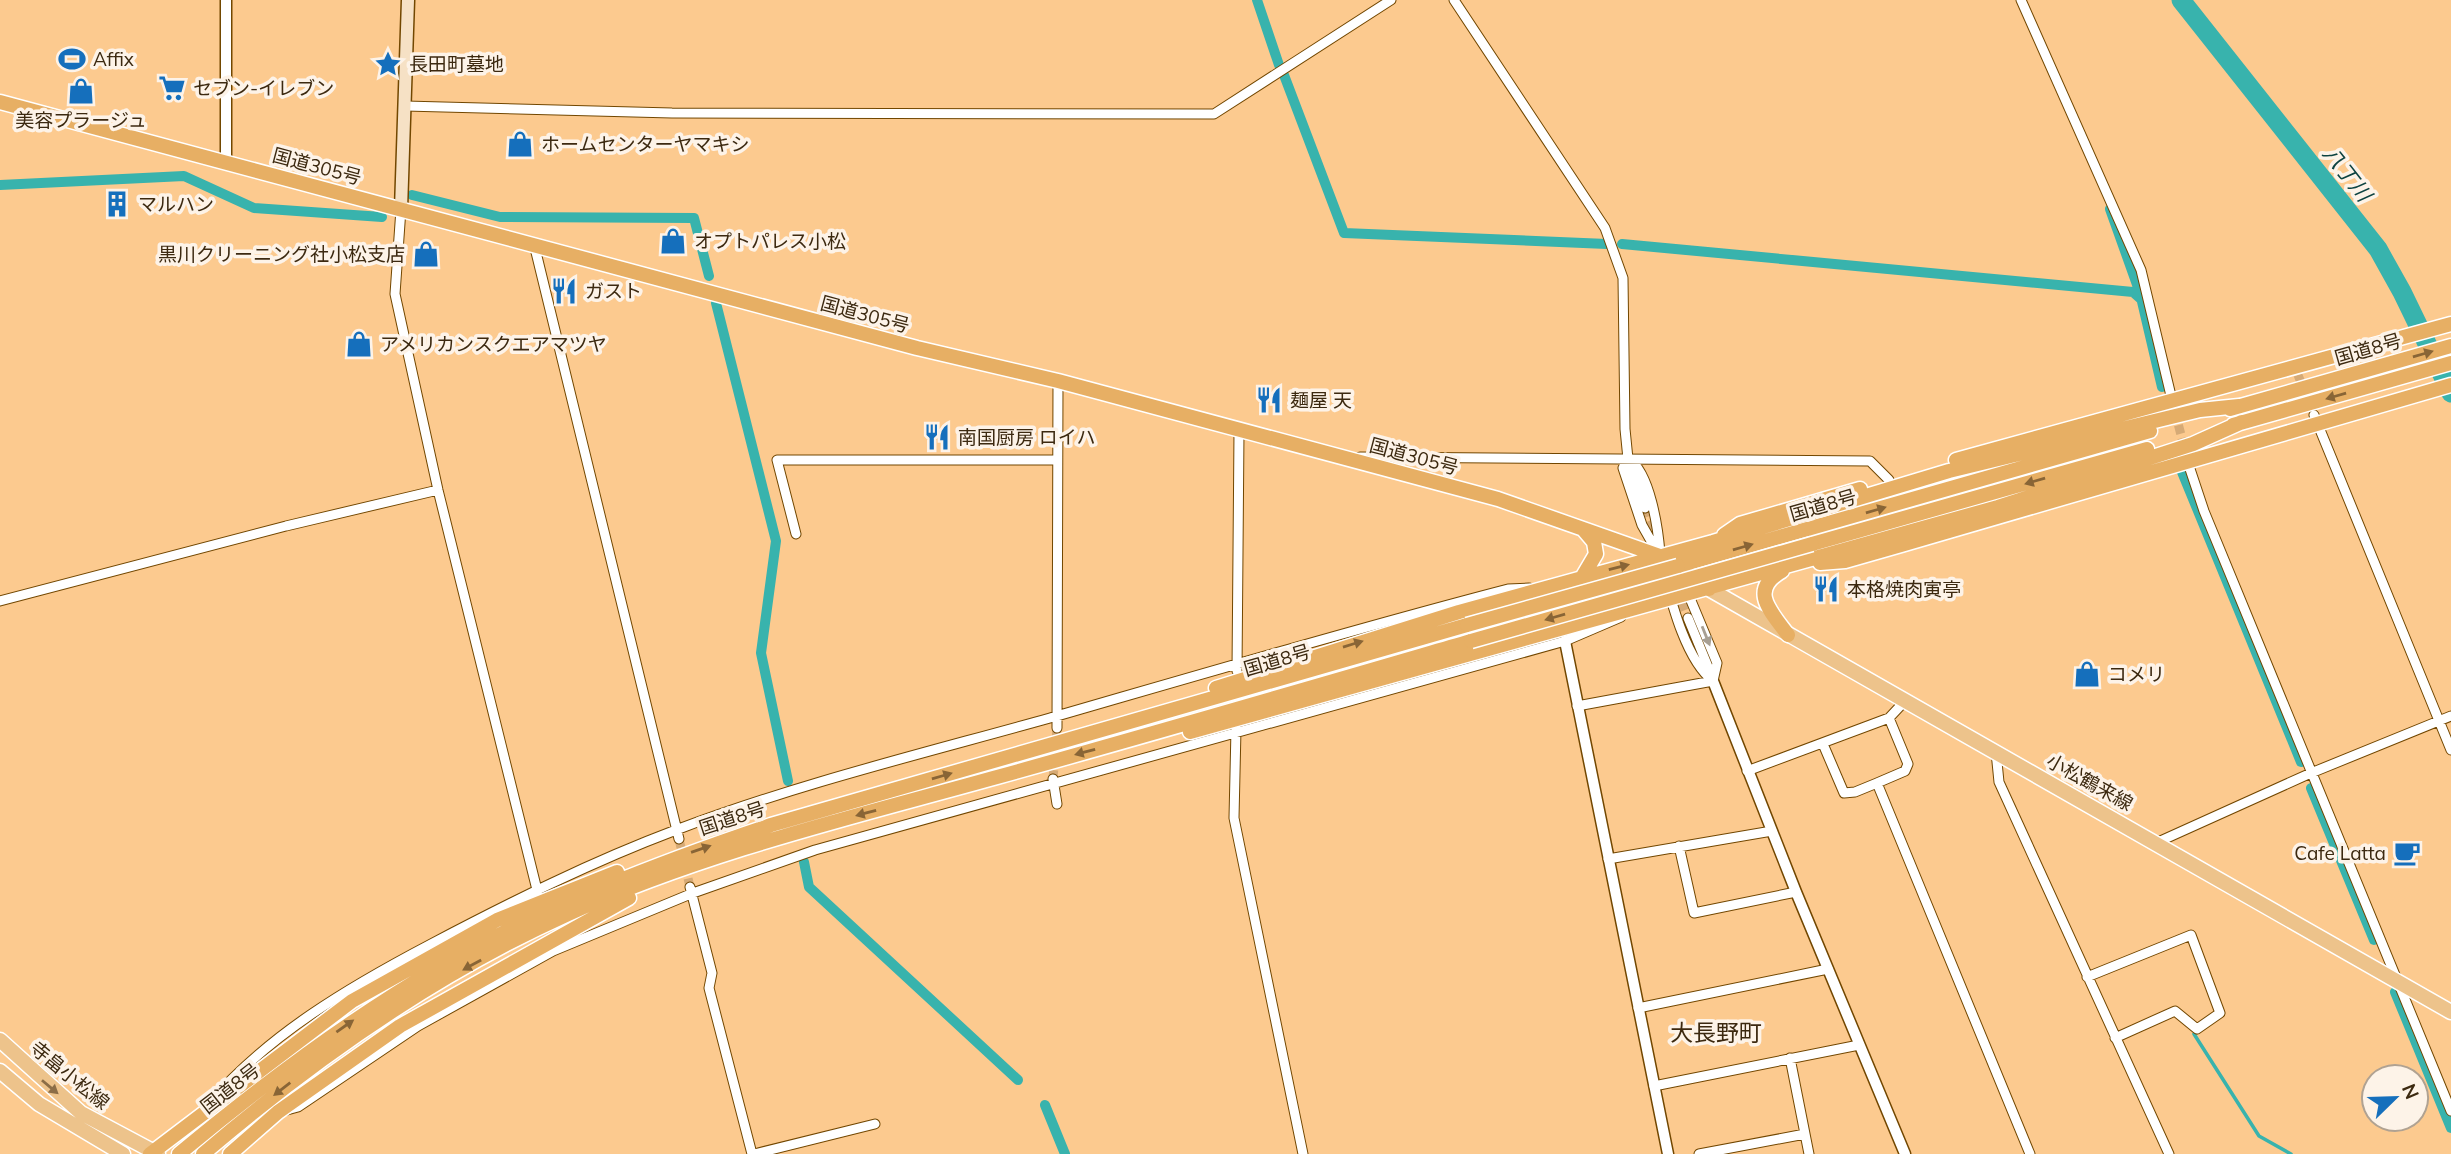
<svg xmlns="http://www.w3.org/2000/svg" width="2451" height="1154" font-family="Mulish,'Noto Sans JP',sans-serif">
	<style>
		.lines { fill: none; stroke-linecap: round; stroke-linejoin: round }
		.stream { stroke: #38b3ad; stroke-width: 3.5 }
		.canal { stroke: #38b3ad; stroke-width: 10 }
		.river { stroke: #38b3ad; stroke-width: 19 }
		.minor-tunnel { stroke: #d6aa76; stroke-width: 9; stroke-dasharray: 9 4.5; stroke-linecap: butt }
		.minor-casing { stroke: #724700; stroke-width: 11 }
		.tertiary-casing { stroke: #724700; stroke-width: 13 }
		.secondary-casing { stroke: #724700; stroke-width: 15 }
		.primary-casing { stroke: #fff; stroke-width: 17 }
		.trunk-casing { stroke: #fff; stroke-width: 17 }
		.minor { stroke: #fff; stroke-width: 9 }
		.tertiary { stroke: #fff; stroke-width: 10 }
		.secondary { stroke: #f6e1c5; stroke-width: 12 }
		.primary { stroke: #edc38b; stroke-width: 14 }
		.trunk { stroke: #e7af64; stroke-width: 14 }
		.trunk-bridge-casing { stroke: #fff; stroke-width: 17; stroke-linecap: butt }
		.trunk-bridge { stroke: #e7af64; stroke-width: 14 }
		.oneway { fill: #896536 }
		.oneway2 { fill: #a79f93 }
		.oneway3 { fill: #8c6e47 }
		.labels { text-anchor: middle; stroke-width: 7; stroke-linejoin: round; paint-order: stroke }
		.poi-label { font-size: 19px; fill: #3c2910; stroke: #fdf3e8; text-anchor: start }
		.street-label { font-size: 19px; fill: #3c2910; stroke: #fdf3e8 }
		.water-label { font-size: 21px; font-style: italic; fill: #0d4341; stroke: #fdf3e8 }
		.quarter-label { font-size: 23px; fill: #3c2910; stroke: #fdf3e8 }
	</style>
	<rect width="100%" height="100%" fill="#fcca8f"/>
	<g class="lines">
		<path class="stream" d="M2194,1034L2259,1136L2291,1154"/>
		<path class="canal" d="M1257,0L1279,65
			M1284,75L1344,233L1607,244
			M0,185L184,176L254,208L382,217
			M412,195L500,217L694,218L709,276
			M2110,209L2140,293L2162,387
			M1622,244L2133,292L2142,300
			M716,303L776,541L761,653L788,781
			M2182,472L2301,762
			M2311,788L2374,940
			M804,862L809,887L1018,1080
			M2395,992L2451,1128
			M1045,1105L1065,1154"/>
		<path class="river" d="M2181,0L2378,249L2402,292L2451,393"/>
		<path class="minor-tunnel" d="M2298,375L2310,406
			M2175,412L2185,450
			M1645,508L1656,535
			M1667,564L1688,618
			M1053,779L1057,728
			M679,839L690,887"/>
		<g class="minor-casing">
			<path id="minor" d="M1454,0L1605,228L1623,278L1625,429L1628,459L1645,508
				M2021,0L2141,270L2172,400
				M405,106L672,113L1214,114L1391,0
				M401,209L395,294L438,490L539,898
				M534,244L679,839
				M2314,415L2451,750
				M1360,457L1870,461L1889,480
				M2186,457L2204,511L2451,1111
				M1628,459L1623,468L1642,525L1659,555
				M1629,459C1650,473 1658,528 1660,553
				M796,534L777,460H1057
				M1662,566C1671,600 1685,659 1713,681
				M1687,591L1717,663L1713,681
				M0,601L286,526L438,490
				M1688,618L1713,679
				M1237,671L1239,432
				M1577,706L1713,681
				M1057,728L1058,381
				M1236,729L1234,818L1303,1154
				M1823,744L1844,793L1855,792L1877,783L2030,1154
				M1996,752L1999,782L2169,1154
				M1747,771L1889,718L1904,702
				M1053,779L1057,804
				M1877,783L1905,771L1908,764L1889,718
				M2158,842L2311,773L2451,716
				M1679,846L1694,913L1796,892
				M1608,859L1772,831
				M690,887L712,973L709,988L752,1154
				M2087,977L2191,935L2220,1013L2197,1029L2175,1011L2115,1038
				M1638,1008L1828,969
				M1790,1058L1809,1154
				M1654,1086L1859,1045
				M208,1105C267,1035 351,986 431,944C511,902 591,862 676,830C797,784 925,753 1050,718C1202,674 1354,629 1508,589L1529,588
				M287,1110L298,1107L418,1026L553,951L693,893L815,850L1565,641L1621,617
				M754,1154L875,1124
				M1699,1154L1805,1134"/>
		</g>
		<g class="tertiary-casing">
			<path id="tertiary" d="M226,0V162
				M1565,641L1668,1154
				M1713,681L1796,892L1905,1154"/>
		</g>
		<g class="secondary-casing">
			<path id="secondary" d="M401,209L408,0"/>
		</g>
		<g class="primary-casing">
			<path id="primary" d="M1709,589L2451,1012
				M0,1040L81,1113L158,1154
				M0,1071L39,1104L123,1154"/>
		</g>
		<g class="trunk-casing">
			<path id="trunk" d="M0,102L917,348L1058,381L1498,499L1660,556L1709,589
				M2230,409L2451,346
				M2233,425L2451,363
				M1956,460L2451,324
				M1583,529L1594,542L1596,554L1583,576
				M1724,535L1740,524L1860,489
				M1812,544L2147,449
				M1820,563L1845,561L1901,545L2451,385
				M1678,566L2150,431
				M1782,571C1748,590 1771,612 1788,635
				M1216,688L1459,612L1713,542L1949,471L2200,410L2239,406
				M1190,732L1998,507L2193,444L2242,422
				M150,1154L352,1001L497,920L617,872
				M179,1154C263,1084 349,1019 443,965C546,906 658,863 771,825L1467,625
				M203,1154C313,1060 435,974 568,914C705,852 853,817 997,777C1156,733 1313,687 1471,641
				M230,1154L278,1112L400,1026L629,898"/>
		</g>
		<use href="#minor" class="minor"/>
		<use href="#tertiary" class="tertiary"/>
		<use href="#secondary" class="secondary"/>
		<use href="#primary" class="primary"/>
		<use href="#trunk" class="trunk"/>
		<g class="trunk-bridge-casing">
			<path id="trunk-bridge" d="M1467,625L1678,566
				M1471,641L1812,544"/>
		</g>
		<use href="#trunk-bridge" class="trunk-bridge"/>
	</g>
	<defs><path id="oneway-solid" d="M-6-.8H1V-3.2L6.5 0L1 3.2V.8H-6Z" transform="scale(1.75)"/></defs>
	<g class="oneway">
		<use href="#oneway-solid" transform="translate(2423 354) rotate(-16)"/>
		<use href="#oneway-solid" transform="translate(2336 396) rotate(164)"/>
		<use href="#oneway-solid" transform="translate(2035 481) rotate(164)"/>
		<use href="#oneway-solid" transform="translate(1876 510) rotate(-16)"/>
		<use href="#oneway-solid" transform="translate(1743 547) rotate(-16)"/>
		<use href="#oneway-solid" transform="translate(1619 567) rotate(-14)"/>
		<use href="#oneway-solid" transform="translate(1555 617) rotate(164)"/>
		<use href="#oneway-solid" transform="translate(1353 644) rotate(-17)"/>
		<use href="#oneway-solid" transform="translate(1085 752) rotate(165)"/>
		<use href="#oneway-solid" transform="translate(942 776) rotate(-16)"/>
		<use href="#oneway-solid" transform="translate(866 813) rotate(165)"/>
		<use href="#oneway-solid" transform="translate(701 849) rotate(-19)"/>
		<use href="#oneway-solid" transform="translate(472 965) rotate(151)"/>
		<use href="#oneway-solid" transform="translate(345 1026) rotate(-35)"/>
		<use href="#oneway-solid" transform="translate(282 1089) rotate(142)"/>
	</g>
	<use class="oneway2" href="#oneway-solid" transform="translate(1706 636) rotate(68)"/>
	<use class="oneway3" href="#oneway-solid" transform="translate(50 1087) rotate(40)"/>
	<defs>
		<g id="stadium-bare" transform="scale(2.1)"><path d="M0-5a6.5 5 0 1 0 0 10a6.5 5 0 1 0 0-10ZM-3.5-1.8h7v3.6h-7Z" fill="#156fbc" stroke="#fdf3e8" stroke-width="2.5" paint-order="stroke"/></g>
		<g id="sight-bare" transform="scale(2.1)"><path d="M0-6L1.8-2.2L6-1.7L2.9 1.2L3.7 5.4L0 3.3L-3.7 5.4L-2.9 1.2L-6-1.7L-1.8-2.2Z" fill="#156fbc" stroke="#fdf3e8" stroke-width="2.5" paint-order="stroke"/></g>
		<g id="supermarket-bare" transform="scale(2.1)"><path d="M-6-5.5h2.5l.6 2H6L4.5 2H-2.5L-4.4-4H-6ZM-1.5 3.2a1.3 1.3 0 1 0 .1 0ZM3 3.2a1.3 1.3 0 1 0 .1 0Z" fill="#156fbc" stroke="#fdf3e8" stroke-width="2.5" paint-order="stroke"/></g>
		<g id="shop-bare" transform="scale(2.1)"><path d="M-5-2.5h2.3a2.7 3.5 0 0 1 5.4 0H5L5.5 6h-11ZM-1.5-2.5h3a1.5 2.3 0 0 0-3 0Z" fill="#156fbc" stroke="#fdf3e8" stroke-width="2.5" paint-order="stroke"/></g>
		<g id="building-bare" transform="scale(2.1)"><path d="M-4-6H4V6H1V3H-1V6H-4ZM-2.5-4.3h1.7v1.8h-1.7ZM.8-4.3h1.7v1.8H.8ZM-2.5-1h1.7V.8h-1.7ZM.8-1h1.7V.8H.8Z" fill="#156fbc" stroke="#fdf3e8" stroke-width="2.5" paint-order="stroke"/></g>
		<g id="restaurant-bare" transform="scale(2.1)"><path d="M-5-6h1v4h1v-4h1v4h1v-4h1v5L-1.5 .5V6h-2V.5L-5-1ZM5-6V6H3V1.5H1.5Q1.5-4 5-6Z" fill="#156fbc" stroke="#fdf3e8" stroke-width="2.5" paint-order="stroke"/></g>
		<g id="cafe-bare" transform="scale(2.1)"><path d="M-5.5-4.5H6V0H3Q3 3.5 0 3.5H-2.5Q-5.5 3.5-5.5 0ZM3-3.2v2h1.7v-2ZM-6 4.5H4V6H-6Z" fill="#156fbc" stroke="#fdf3e8" stroke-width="2.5" paint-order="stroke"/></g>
	</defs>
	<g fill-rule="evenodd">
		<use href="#stadium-bare" x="72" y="59"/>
		<use href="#sight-bare" x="388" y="64"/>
		<use href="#supermarket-bare" x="172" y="88"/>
		<use href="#shop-bare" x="81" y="91"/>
		<use href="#shop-bare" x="520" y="144"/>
		<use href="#building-bare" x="117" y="204"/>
		<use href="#shop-bare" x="673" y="241"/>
		<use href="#shop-bare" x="426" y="254"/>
		<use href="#restaurant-bare" x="564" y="291"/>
		<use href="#shop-bare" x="359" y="344"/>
		<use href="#restaurant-bare" x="1269" y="400"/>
		<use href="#restaurant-bare" x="937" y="437"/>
		<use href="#restaurant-bare" x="1826" y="589"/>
		<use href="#shop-bare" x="2087" y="674"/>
		<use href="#cafe-bare" x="2407" y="853"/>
	</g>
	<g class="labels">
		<g class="poi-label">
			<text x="93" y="66">Affix</text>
			<text x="409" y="71">長田町墓地</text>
			<text x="193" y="95">セブン-イレブン</text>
			<text x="81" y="127" text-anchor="middle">美容プラージュ</text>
			<text x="541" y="151">ホームセンターヤマキシ</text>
			<text x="138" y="211">マルハン</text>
			<text x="694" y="248">オプトパレス小松</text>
			<text x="405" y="261" text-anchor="end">黒川クリーニング社小松支店</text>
			<text x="585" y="298">ガスト</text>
			<text x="380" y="351">アメリカンスクエアマツヤ</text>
			<text x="1290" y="407">麺屋 天</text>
			<text x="958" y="444">南国厨房 ロイハ</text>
			<text x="1847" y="596">本格焼肉寅亭</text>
			<text x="2108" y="681">コメリ</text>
			<text x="2386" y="860" text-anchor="end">Cafe Latta</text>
		</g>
		<g class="street-label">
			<text transform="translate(317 166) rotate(15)" y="7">国道305号</text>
			<text transform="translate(865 314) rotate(15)" y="7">国道305号</text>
			<text transform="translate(2368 349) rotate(-16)" y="7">国道8号</text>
			<text transform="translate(1414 456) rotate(15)" y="7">国道305号</text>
			<text transform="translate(1823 505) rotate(-16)" y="7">国道8号</text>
			<text transform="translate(1277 660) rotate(-16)" y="7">国道8号</text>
			<text transform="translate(2090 782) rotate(29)" y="7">小松鶴来線</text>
			<text transform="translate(732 818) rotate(-18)" y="7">国道8号</text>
			<text transform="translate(70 1075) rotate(39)" y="7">寺畠小松線</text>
			<text transform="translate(230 1088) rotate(-38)" y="7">国道8号</text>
		</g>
		<g class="water-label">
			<text transform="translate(2347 174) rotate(52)" y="7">八丁川</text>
		</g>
		<g class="quarter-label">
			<text x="1716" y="1041">大長野町</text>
		</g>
	</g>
	<g transform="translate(2395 1098) rotate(67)"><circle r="33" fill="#fdf3e8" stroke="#b0a292" stroke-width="2"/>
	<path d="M0-5L12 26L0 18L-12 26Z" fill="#156fbc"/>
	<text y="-10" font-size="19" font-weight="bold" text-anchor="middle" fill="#3c2910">N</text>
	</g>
</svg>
